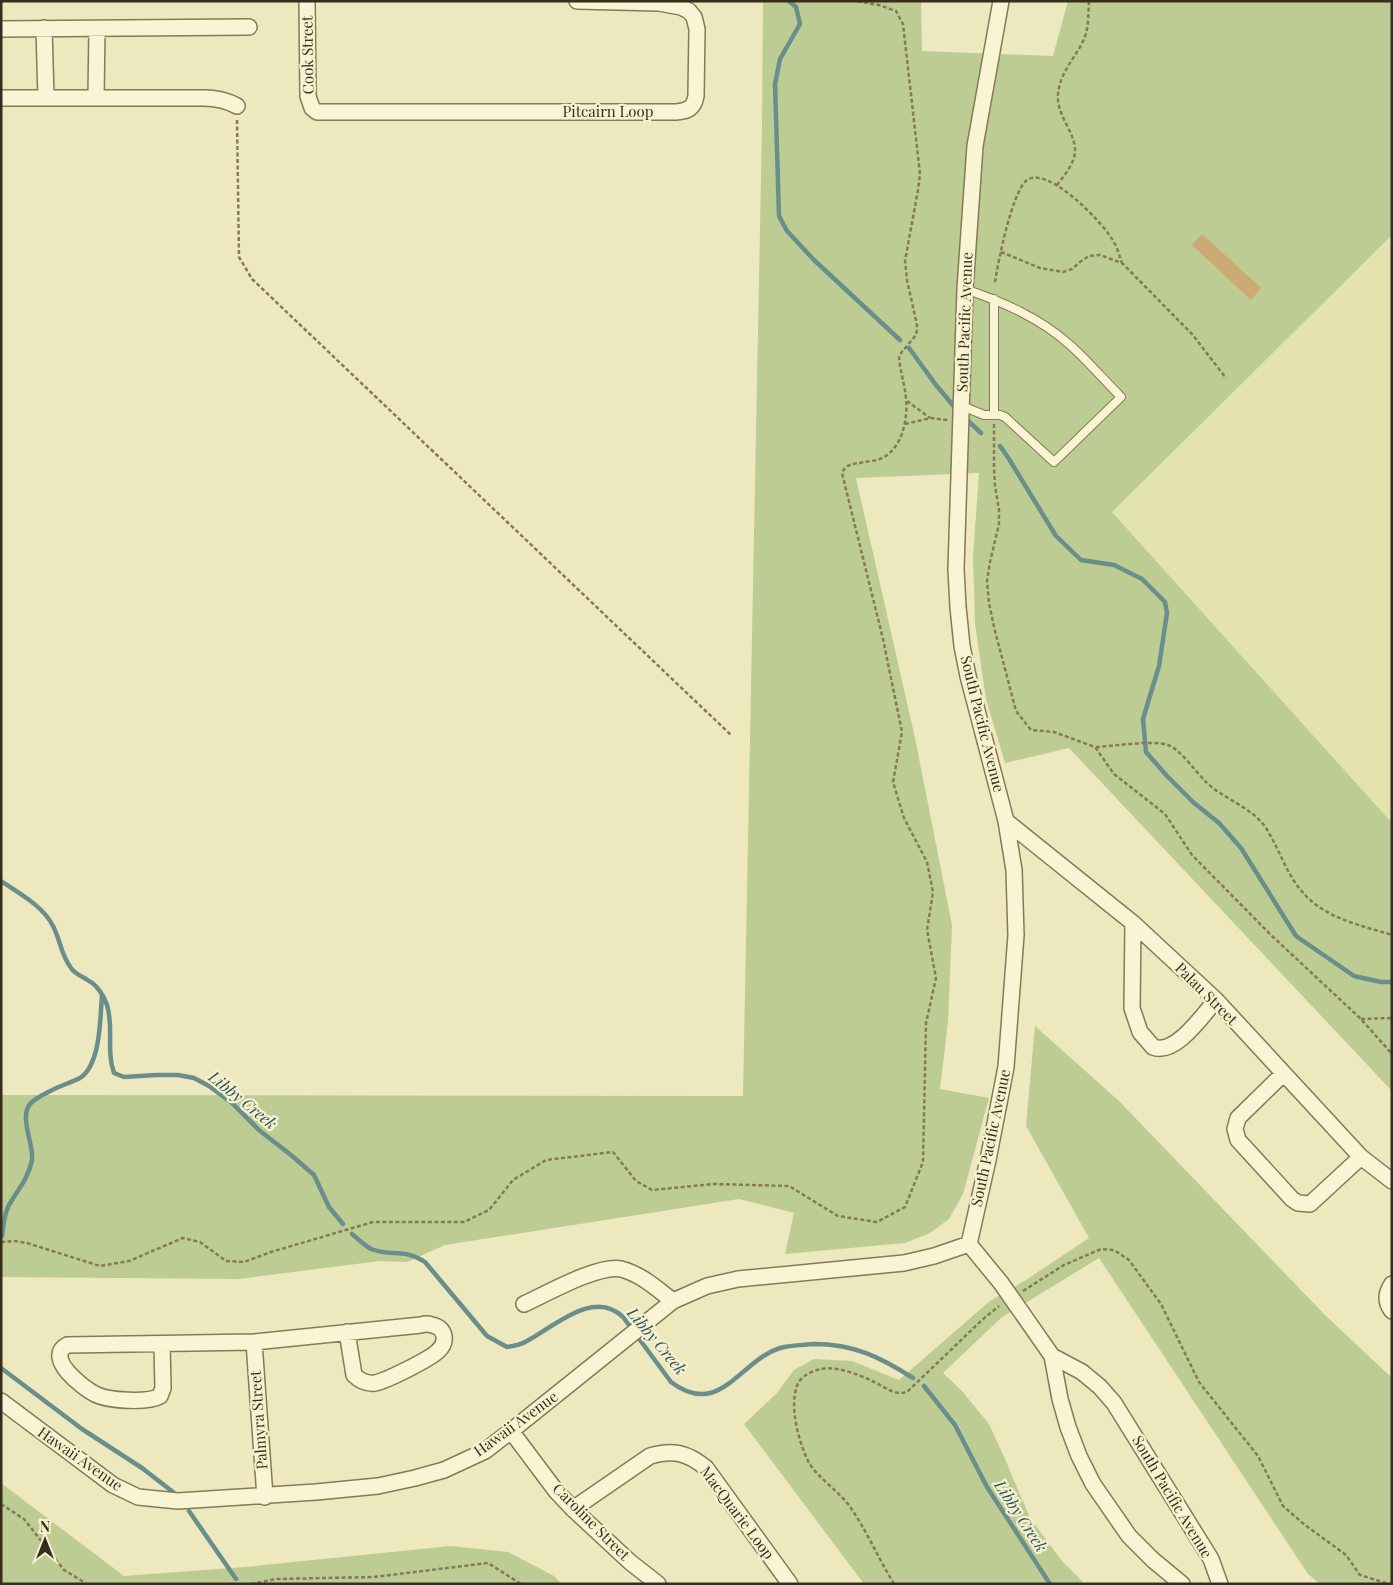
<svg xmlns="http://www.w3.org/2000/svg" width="1393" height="1585" font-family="'Playfair Display',serif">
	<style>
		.farmland { fill: #e3e4ad }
		.green { fill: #bccc93 }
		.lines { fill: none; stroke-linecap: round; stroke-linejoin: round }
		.stream { stroke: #6a8e8b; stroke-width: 4.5 }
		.building { fill: #cda974 }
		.lane-casing { stroke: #877957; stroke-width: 10 }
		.street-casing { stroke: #877957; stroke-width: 18 }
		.path { stroke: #877957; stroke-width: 2.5; stroke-dasharray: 4 2.5; stroke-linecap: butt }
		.lane { stroke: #f9f4d3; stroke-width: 8 }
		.street { stroke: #f9f4d3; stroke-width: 15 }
		.labels { text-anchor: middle; stroke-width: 4.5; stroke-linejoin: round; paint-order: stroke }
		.street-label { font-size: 15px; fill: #362d1c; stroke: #f6f1cf }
		.water-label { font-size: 16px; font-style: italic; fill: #2b5257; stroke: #f6f1cf }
	</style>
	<rect width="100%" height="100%" fill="#eee8bf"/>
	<path class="farmland" d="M1392,235V823L1112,512Z"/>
	<path class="green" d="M763,1H921L922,51L1053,56L1068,1H1392V235L1112,512L1392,823V1091L1069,748L1005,763L986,699L975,624L973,557L979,473L856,478L915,738L952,925L948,1021L940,1089L989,1098L963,1194L949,1219L930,1233L905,1243L785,1254L794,1213L739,1199L445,1245L407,1262L380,1261L238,1279L1,1277V1095L743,1096L762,126Z
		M1035,1026L1119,1101L1325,1315L1392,1378V1584H1320L1308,1574L1099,1258L1001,1318L943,1373L962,1391L989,1424L1005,1459L1030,1518L1062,1561L1085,1584H864L744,1424L777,1393L794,1370L814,1359L852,1361L899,1380L990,1301L1026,1280L1089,1238L1026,1126Z
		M1,1483L124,1576L245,1567L451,1546L508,1552L554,1576L562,1584H1Z"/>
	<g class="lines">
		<path class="stream" d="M789,1L796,7L800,24L780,59L775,84L779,216L787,231L814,260L900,340
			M909,348L936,385L957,410
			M964,417L981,433
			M1000,446L1009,459L1056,536L1081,560L1114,565L1142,579L1165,602L1167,613L1159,666L1143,719L1146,752L1167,776L1193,802L1219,823L1241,848L1296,936L1354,976L1381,982H1392
			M1,881C19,893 43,906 53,926C60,939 61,955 71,968C76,975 82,976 89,981C97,985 104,996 107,1005C114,1027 106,1051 114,1073L124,1077L156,1075H178L194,1078L209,1086L232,1103L260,1131L291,1155L314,1175L329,1207L343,1224
			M352,1234C358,1239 364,1245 371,1249C391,1257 404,1248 425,1262L487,1336L507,1347C513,1346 520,1345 525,1342C553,1328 593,1288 623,1317L671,1382C720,1419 739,1361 780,1348C790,1345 803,1345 814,1344C854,1344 880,1357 913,1378
			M2,1236C3,1226 4,1216 8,1207C17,1190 28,1180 32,1160C34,1145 19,1117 30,1104C36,1097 58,1087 66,1084C71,1082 76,1080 80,1078C101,1064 100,1018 102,996
			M1,1368L82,1429L142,1468L173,1492
			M924,1386L955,1425L987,1487L1050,1584
			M189,1511L236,1579"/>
	</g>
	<path class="building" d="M1202,234L1261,288L1251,300L1192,245Z"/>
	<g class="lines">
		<g class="lane-casing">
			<path id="lane" d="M994,299V415
				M962,406L984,415H1000L1005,417L1054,462L1121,397C1104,380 1088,361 1070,345C1040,318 1003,302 965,289"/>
		</g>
		<g class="street-casing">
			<path id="street" d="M307,1L308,96L312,108L317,112H676C688,111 694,108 696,96L697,29L694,17L689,11L681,7L659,3L577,1
				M1001,1L975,146L965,289L956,569L958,607L962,646L968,676L1006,821L1014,870L1016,935L1006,1067L988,1160L969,1244L1001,1283L1052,1356L1060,1399L1068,1427L1079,1456L1093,1484L1129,1536L1153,1560L1182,1584
				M44,28L46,98
				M1,29L249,27
				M1,98H204C216,98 226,100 237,106
				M96,98L97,28
				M1006,821L1133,923L1216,1000L1361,1157L1392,1181
				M1133,923L1132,1008L1140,1032L1153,1047C1175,1056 1203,1015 1216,1000
				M1283,1074L1238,1118L1235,1129L1238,1140L1292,1199L1298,1203L1310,1204L1361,1157
				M1392,1284C1386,1293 1385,1302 1392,1311
				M524,1304C546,1294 599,1264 621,1269C641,1274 657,1289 673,1301
				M254,1342L265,1497
				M162,1345L163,1388L160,1396C148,1403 108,1401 95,1394C83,1388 44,1358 67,1345L254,1342L421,1325C424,1324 429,1324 432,1325C447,1328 447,1343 438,1351C430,1359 386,1381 375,1383C366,1384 360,1381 354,1375L347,1332
				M1052,1356L1082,1372L1100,1387L1114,1403L1211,1559L1220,1584
				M1,1401L113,1485L138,1497L178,1501L316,1492L378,1486L415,1478L444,1470L485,1451L511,1431L673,1301L707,1286L738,1279L904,1263L934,1256L969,1244
				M511,1431L556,1491L573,1509L630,1562L658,1584
				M573,1509L650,1456C673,1449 688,1453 706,1468L790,1584"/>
		</g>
		<path class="path" d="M237,120L239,257L252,279L732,736
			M1057,185C1064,176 1074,164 1075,152C1076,132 1056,116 1058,94C1060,72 1076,57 1084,39C1089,28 1088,14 1089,1
			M1001,252L1040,268L1063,272L1072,269L1080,262L1089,256L1100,255L1122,263L1192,334L1226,378
			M995,282C998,262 1012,193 1026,181C1046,163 1102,222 1112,239C1117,246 1119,255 1122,263
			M907,401L930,418
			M905,424L931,418L948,420
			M994,424V468L995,486L999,510V524L990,562L987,581L989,603L994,627L1016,711L1031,730L1054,732L1095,747L1114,774L1165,814L1192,855L1272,936L1361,1019L1392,1054
			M1096,747C1113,746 1154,740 1168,745C1181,750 1195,771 1206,782C1222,798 1253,808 1266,828C1280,850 1287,877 1306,896C1328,919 1363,926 1392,935
			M1361,1019L1392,1018
			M1,1242L14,1241L27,1243L100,1266L129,1261L183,1238L200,1242L226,1261L244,1262L271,1252L373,1222H464L489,1210L513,1180L546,1160L613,1152L636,1181L652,1190L713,1184L789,1186L838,1216L877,1222L905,1207L923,1162L926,1023L936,978L927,930L933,892L927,862L904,818L893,782L902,732L883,639L842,473C846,463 855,464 865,462C869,461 875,461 880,459C902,450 908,420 906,399C905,385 900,371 899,357L901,353L916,335L917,330V325L907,280L905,261L918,190L920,174L903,24L896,11L879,5L856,1
			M1023,1291L1064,1265L1101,1249L1114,1250L1129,1260L1161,1304L1199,1382L1258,1456L1283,1506L1305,1525L1346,1555L1360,1575L1389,1584
			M1,1504L24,1519L64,1570L87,1584
			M251,1584L277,1579L374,1577L488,1563L521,1584
			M894,1584C879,1559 867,1532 851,1508C840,1492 818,1478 809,1463C799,1443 789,1407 797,1386C800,1376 812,1371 821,1369C836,1366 858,1374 872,1381C884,1386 894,1396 907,1392L982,1320L999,1306"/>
		<use href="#lane" class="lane"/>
		<use href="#street" class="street"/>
	</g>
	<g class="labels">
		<g class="street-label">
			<text transform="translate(308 55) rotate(-91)" y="5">Cook Street</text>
			<text x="608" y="117">Pitcairn Loop</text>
			<text transform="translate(965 322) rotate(-88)" y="5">South Pacific Avenue</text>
			<text transform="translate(982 724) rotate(76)" y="5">South Pacific Avenue</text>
			<text transform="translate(1206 994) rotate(45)" y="5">Palau Street</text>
			<text transform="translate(991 1138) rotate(-78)" y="5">South Pacific Avenue</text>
			<text transform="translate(259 1420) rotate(-94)" y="5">Palmyra Street</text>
			<text transform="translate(516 1424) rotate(-36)" y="5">Hawaii Avenue</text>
			<text transform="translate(80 1459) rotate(35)" y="5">Hawaii Avenue</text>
			<text transform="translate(1172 1497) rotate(59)" y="5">South Pacific Avenue</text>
			<text transform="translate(737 1513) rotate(53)" y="5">MacQuarie Loop</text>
			<text transform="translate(591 1522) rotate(45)" y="5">Caroline Street</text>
		</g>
		<g class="water-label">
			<text transform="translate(243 1100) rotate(39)" y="6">Libby Creek</text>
			<text transform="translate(657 1341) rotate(50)" y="6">Libby Creek</text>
			<text transform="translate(1021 1516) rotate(57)" y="6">Libby Creek</text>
		</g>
	</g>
	<rect width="1393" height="1585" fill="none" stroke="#362d1c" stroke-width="5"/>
	<g transform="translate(45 1540)" stroke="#f6f1cf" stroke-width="4" paint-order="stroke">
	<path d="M0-4L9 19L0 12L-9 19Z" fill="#362d1c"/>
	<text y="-8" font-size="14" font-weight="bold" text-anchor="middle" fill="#362d1c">N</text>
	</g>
</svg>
